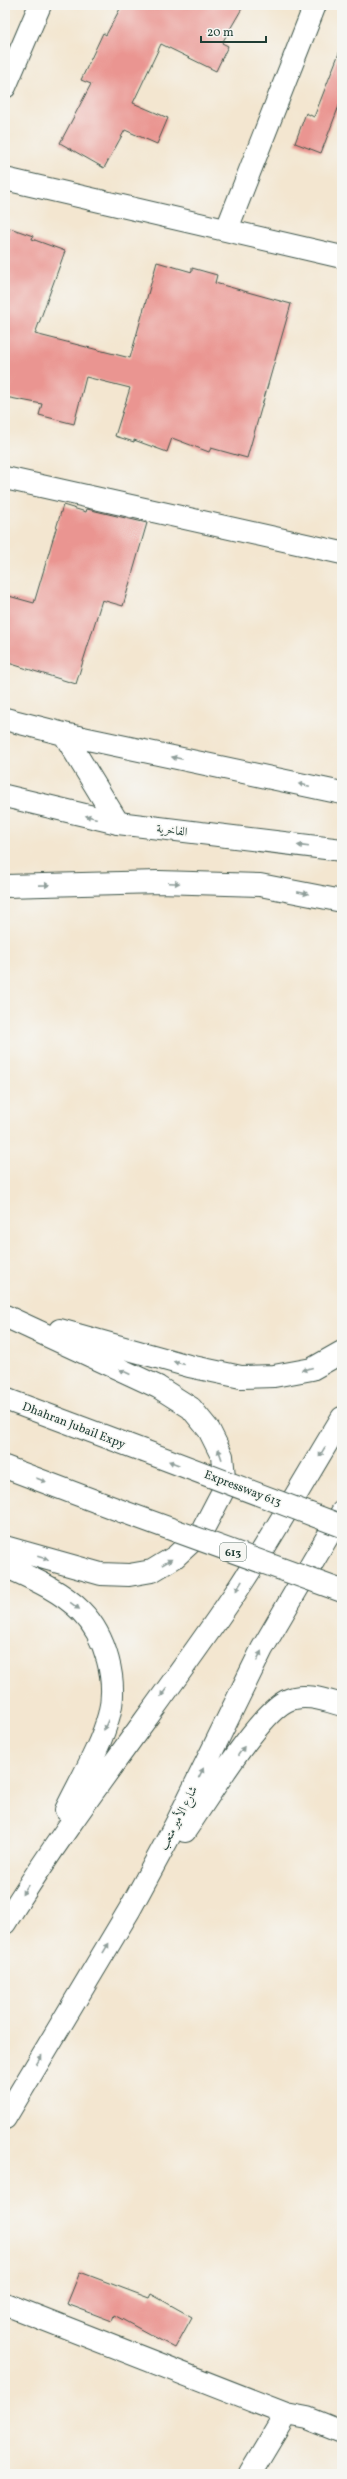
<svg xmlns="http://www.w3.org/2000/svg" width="347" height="2479" font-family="Vollkorn,Amiri,serif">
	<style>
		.building { fill: #ea9591 }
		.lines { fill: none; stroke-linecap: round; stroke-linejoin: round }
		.minor-casing { stroke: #3f564b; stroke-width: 24 }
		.tertiary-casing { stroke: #3f564b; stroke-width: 24 }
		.primary-casing { stroke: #3f564b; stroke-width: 24 }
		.motorway-casing { stroke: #3f564b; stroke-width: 24 }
		.minor { stroke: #fff; stroke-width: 22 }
		.tertiary { stroke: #fff; stroke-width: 22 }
		.primary { stroke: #fff; stroke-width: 22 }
		.motorway { stroke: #fff; stroke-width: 22 }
		.motorway-bridge-casing { stroke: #3f564b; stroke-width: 24; stroke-linecap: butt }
		.motorway-bridge { stroke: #fff; stroke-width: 22 }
		.oneway { fill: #8f9e9a }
		.labels { text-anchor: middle; stroke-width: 3; stroke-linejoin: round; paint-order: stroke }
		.shield { fill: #f6f6f2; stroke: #60746d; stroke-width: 1 }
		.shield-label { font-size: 11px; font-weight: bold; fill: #1f3d34 }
		.street-label { font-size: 12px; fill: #1f3d34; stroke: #f6f6f2 }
	</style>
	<rect width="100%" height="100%" fill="#f6f6f2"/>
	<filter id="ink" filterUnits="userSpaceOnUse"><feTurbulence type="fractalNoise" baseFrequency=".025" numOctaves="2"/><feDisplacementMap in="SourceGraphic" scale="8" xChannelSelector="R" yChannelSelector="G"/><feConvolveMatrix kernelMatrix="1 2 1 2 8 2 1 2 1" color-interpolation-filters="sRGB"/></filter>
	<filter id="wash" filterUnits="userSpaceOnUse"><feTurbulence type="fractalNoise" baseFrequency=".012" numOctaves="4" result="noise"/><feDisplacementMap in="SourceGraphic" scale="16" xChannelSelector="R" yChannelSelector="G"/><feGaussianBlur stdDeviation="0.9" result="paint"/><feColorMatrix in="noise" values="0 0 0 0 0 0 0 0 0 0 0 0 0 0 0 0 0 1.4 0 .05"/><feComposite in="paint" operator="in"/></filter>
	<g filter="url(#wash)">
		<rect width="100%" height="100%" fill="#f3e6d0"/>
		<g id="blocks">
			<path class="building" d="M122,5H244L222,43L228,46L216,71L161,44L133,103L168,118L157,144L125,130L104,168L60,143L91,84L81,80L103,33L106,35Z
				M341,48L342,98L321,153L295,143L306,113L314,117Z
				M10,228L33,236L32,239L65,251L35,334L130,358L157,262L192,272V268L217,275L215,283L291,304L247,458L211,448L209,452L172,438L167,452L134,440V442L115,436L130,388L86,377L74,424L39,415L42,404L5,397V242Z
				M63,505L86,512L87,509L147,523L123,606L102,600L76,684L5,662V595L34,603Z
				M80,2272L149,2298L151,2294L192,2317L175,2348L114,2315L112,2321L67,2304Z"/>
		</g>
	</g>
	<g filter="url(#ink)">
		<use href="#blocks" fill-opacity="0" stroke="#3f564b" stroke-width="1"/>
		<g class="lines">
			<g class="minor-casing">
				<path id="minor" d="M5,87L40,5
					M5,179L342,257
					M227,229L315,5
					M5,478L342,553
					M5,719L64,734L118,823
					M64,734L342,793
					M5,2304L286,2414L250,2474
					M286,2414L307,2418L342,2432"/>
			</g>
			<g class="tertiary-casing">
				<path id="tertiary" d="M5,796L118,823L342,850
					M5,886L159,882L260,885L342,901"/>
			</g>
			<g class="primary-casing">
				<path id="primary" d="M5,1316L158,1387L191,1408L209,1430L222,1456L225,1487L201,1533L175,1557L152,1571L129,1575L101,1574L5,1547
					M60,1330L189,1366L241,1377L274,1376L312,1369L342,1352
					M5,1566C31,1578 60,1590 81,1611C106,1636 118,1681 109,1715C101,1746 80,1781 66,1810
					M185,1831C206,1801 257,1716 286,1701C303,1692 325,1700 342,1705
					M5,1923C75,1809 159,1706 234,1595C272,1538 306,1477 342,1418
					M5,2118L130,1909L176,1824L262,1649L342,1512"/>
			</g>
			<g class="motorway-casing">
				<path id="motorway" d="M5,1399L144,1451
					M5,1467L124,1512"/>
			</g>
			<use href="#minor" class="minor"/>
			<use href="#tertiary" class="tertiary"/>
			<use href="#primary" class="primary"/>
			<use href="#motorway" class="motorway"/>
			<g class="motorway-bridge-casing">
				<path id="motorway-bridge" d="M144,1451L342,1526
					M124,1512L342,1591"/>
			</g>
			<use href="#motorway-bridge" class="motorway-bridge"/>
		</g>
		<defs><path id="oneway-solid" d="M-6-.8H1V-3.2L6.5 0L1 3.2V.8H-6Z"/></defs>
		<g class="oneway">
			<use href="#oneway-solid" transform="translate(177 758) rotate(-168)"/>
			<use href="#oneway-solid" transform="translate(304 785) rotate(-168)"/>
			<use href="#oneway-solid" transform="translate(91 817) rotate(-166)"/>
			<use href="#oneway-solid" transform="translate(303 846) rotate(-173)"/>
			<use href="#oneway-solid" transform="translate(174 883) rotate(2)"/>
			<use href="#oneway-solid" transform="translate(44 885) rotate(-1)"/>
			<use href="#oneway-solid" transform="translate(303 893) rotate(11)"/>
			<use href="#oneway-solid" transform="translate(179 1363) rotate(-165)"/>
			<use href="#oneway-solid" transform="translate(307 1369) rotate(166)"/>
			<use href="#oneway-solid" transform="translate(125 1372) rotate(-155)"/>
			<use href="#oneway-solid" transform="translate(322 1452) rotate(121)"/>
			<use href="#oneway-solid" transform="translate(220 1454) rotate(-109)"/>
			<use href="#oneway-solid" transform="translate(174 1463) rotate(-159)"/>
			<use href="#oneway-solid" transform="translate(41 1480) rotate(21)"/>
			<use href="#oneway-solid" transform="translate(43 1558) rotate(16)"/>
			<use href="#oneway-solid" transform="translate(167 1562) rotate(-31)"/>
			<use href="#oneway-solid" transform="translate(239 1586) rotate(122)"/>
			<use href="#oneway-solid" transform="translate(75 1606) rotate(36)"/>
			<use href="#oneway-solid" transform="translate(259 1656) rotate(-64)"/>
			<use href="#oneway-solid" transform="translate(164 1692) rotate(126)"/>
			<use href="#oneway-solid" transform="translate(106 1725) rotate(113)"/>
			<use href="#oneway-solid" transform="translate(241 1751) rotate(-55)"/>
			<use href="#oneway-solid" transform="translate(201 1773) rotate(-64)"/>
			<use href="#oneway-solid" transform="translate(25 1890) rotate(122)"/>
			<use href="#oneway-solid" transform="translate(106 1948) rotate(-59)"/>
			<use href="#oneway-solid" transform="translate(39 2060) rotate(-59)"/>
		</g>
	</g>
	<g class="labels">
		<rect class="shield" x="220" y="1543" width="26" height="18" rx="3"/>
		<g class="shield-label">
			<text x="233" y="1556">613</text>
		</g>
		<g class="street-label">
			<text transform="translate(172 830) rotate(7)" y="4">الفاخرية</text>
			<text transform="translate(74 1425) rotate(21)" y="4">Dhahran Jubail Expy</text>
			<text transform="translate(243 1488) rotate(21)" y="4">Expressway 613</text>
			<text transform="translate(178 1818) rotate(-63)" y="4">شارع الأمير متعب</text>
		</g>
	</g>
	<rect width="347" height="2479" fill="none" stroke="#f6f6f2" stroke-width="20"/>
	<path d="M201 36v6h65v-6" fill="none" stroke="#1f3d34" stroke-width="2"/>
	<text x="207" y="36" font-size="12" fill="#1f3d34" stroke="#f6f6f2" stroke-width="3" paint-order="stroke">20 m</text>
</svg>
